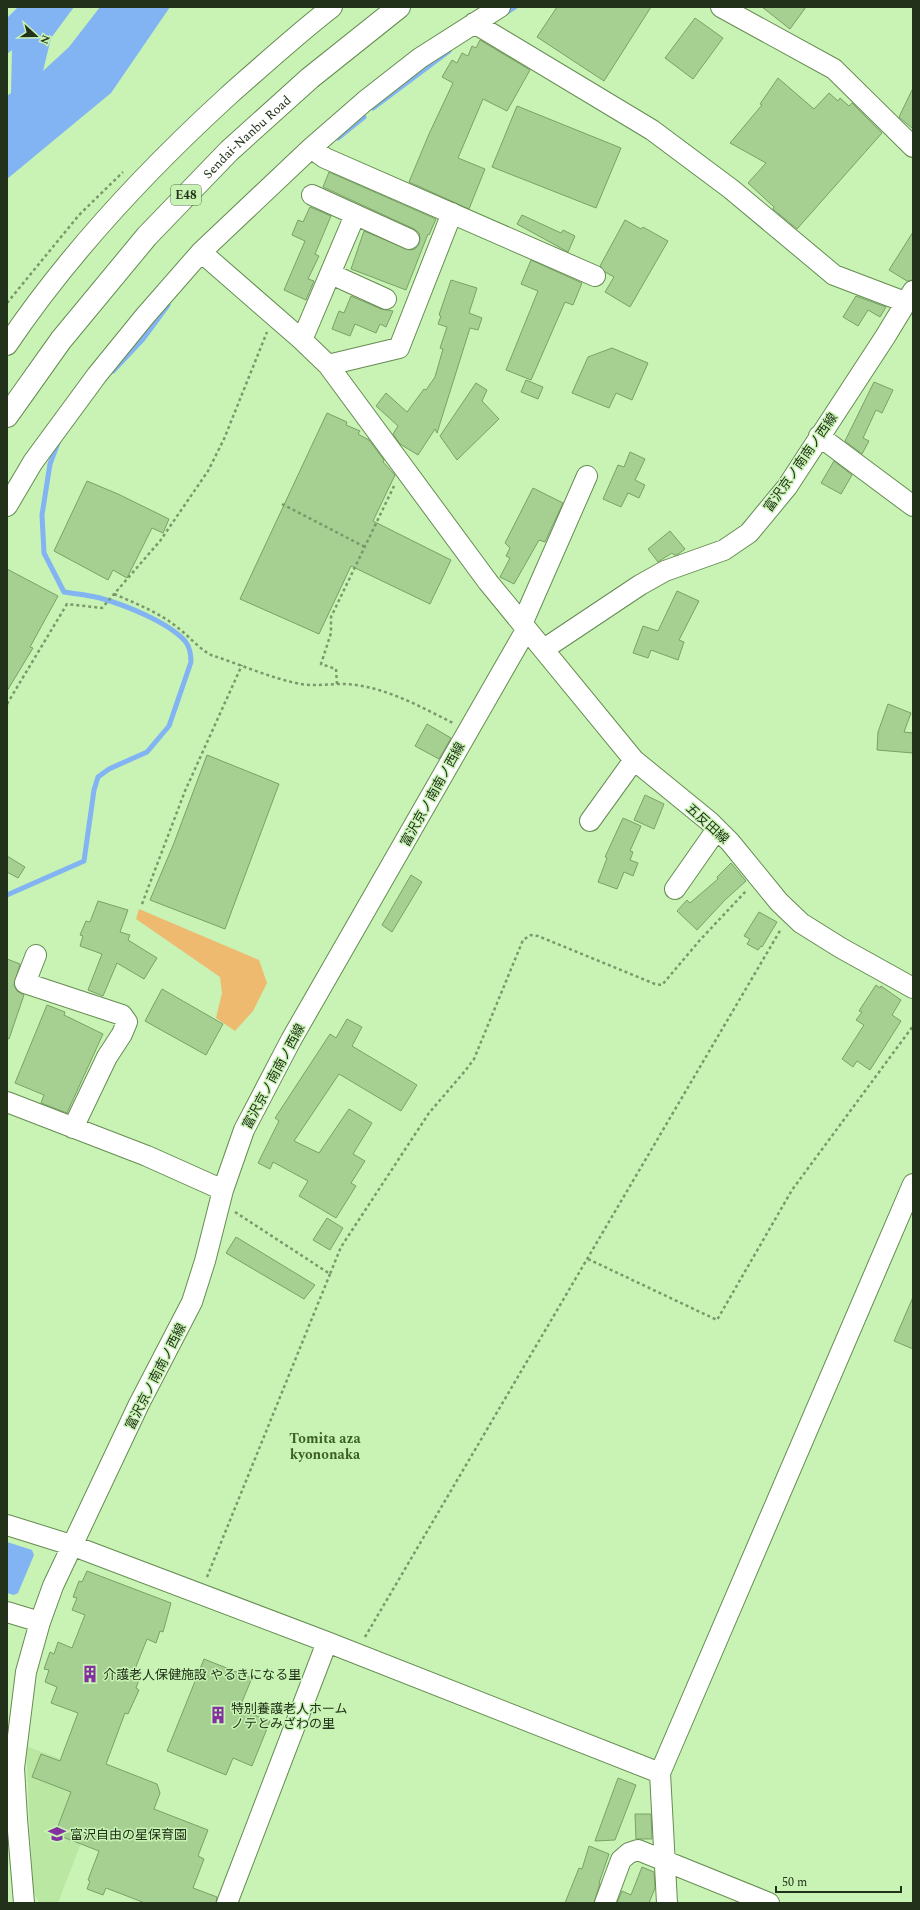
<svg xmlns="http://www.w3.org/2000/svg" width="920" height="1910" font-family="Spectral,'Noto Sans JP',serif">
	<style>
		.built { fill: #bae8a3 }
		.green { fill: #edba70 }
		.water { fill: #82b3f3 }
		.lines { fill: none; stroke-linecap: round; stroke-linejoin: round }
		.stream { stroke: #82b3f3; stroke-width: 5 }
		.building { fill: #a6cf92; stroke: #7aa166 }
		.minor-casing { stroke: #668c52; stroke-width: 22 }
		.highway-casing { stroke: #668c52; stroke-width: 24 }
		.path { stroke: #7a986b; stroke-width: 2.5; stroke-dasharray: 3 3; stroke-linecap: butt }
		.minor { stroke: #fff; stroke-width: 20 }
		.highway { stroke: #fff; stroke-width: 22 }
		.labels { text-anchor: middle; stroke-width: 3; stroke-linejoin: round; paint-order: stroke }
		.shield { fill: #c8f3b4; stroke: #546c48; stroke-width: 1 }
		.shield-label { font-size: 12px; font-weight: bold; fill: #22321a }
		.street-label { font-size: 13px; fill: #22321a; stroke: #c8f3b4 }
		.poi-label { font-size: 13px; fill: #22321a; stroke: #c8f3b4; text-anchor: start }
		.neighbourhood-label { font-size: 14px; font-weight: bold; fill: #3a5e25; stroke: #c8f3b4 }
	</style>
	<rect width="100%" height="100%" fill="#c8f3b4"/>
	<path class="built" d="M26,1746L107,1776L58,1903H39L33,1891Z"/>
	<path class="green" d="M139,909L259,960L267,983L253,1011L235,1031L216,1018L222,993L220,977L136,919Z"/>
	<path class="water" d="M18,7H74L51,38L43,71L69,47L100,7H170L111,93L7,179V96L11,93L12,50L7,54V18Z
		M7,1542L32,1550L34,1555L18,1593L14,1595L7,1593Z"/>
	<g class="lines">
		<path class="stream" d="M504,14L515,7
			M373,108L449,51
			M338,138L364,117
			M113,371L143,339L168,305
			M7,895L84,861L94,790L98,777L109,769L147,752L169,726L191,662C191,655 190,647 185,641C168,622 125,605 100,598C88,595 76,594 64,592L44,553L42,515L50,464L59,440"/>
	</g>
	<path class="building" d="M557,7H651L604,81L537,37Z
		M762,7H806L790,29Z
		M695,18L723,38L693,79L665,58Z
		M480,40L530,70L507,111L483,99L458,158L485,169L469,209L409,182L429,134L453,83L442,77L452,60L457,63L462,53L468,56L472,46L476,48Z
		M778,78L814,109L829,93L838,101L840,98L849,106L852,103L882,133L797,229L773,209L774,207L748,183L766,163L730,143L762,105L760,104Z
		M913,88V129L899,117Z
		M517,106L621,148L596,208L492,167Z
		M329,172L436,219L429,235L428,234L406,290L351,269L364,231L410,250L415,249L419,244L420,238L419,233L414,229L323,187Z
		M310,207L331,216L315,254L319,256L308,279L314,281L306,300L284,290L305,241L292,235L298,220L303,222Z
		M522,215L561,233L563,230L575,236L568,252L517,224Z
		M625,220L641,229L643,227L668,241L630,307L605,292L614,277L605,272L600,266Z
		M913,232V280L907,281L889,270Z
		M531,260L582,283L573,305L565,302L531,380L506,370L538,291L521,284Z
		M451,280L477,288L469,313L482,318L478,330L470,328L437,433L435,429L418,455L400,444L393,434L398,426L376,406L386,393L407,412L424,389L426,390L435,377L443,349L440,348L447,327L438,324L441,316L439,315Z
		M351,296L381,309L393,311L386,327L380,324L376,333L355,324L350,336L332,329L339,311L344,313Z
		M856,296L886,307L880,317L868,310L858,326L843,317Z
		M612,348L648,363L632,400L616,393L609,408L572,393L588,357Z
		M526,380L543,387L538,399L521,392Z
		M874,382L893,390L882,413L876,410L863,438L869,441L862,454L845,441Z
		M476,383L487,390L482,401L499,419L457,460L440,436Z
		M327,413L347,422L346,425L360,431L358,434L369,440L384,460L383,462L395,475L373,521L451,560L430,604L351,566L319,634L240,599Z
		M630,452L645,459L635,480L645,485L639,498L628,493L621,507L603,499L618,465L624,467Z
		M834,461L852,475L841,494L821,483Z
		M87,481L118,494L169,519L163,533L152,528L127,578L113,570L108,580L54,551Z
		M533,488L563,503L545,542L539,540L514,584L500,577L510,558L506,556L510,548L505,543Z
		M670,531L685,549L677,555H674L672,553L658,562L648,549Z
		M7,569L58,596L30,647L33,648L7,691Z
		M677,591L699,601L679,640L684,642L678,660L651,650L648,658L633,653L643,626L658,631Z
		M888,704L911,713L904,732L913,733V753L877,750L878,732Z
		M427,724L451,738L439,759L415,746Z
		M207,755L279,784L225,929L150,900L174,843Z
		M645,795L664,804L654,829L634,820Z
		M623,818L641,826L630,851L633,852L630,860L638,863L633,876L624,872L617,889L598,882L607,858L605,857Z
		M7,856L25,867L18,878L7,872Z
		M731,863L746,881L725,900L697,930L677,911L687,900L690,903L718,879L717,877Z
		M411,875L422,882L392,932L382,925Z
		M98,901L128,910L120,932L130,935L128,940L157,958L144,979L117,963L103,996L88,990L102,954L80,946L83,936L80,935L86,921L90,922Z
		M759,912L777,922L762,947L761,946L758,950L747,944L750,939L744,936Z
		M7,959L20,964L14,985L17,991L24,995L9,1039L7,1038Z
		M876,985L880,988L881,986L901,1000L892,1015L901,1021L870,1070L857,1061L853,1067L842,1059L864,1025L856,1020L862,1012L859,1011Z
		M162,989L223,1024L206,1055L145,1021Z
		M47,1005L65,1012L64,1015L103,1034L67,1113L41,1103L44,1095L15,1083Z
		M347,1019L362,1027L352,1046L417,1085L401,1111L339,1074L294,1141L319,1153L349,1109L372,1123L353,1154L365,1161L351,1183L356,1186L336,1218L299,1196L308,1181L273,1162L270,1169L258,1163L279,1121L275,1118L330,1034L336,1038Z
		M327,1218L343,1228L330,1250L313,1240Z
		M236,1237L315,1285L304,1299L226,1253Z
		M913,1297V1349L894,1341Z
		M87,1571L171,1603L163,1632L160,1631L156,1643L147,1639L133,1674L140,1677L136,1688L139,1690L128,1714L125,1713L106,1764L157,1784L160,1793L154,1809L208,1830L198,1856L204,1859L193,1888L217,1897L216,1903H145L106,1888L103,1895L87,1889L90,1881L88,1880L99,1851L55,1834L71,1792L32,1777L41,1754L60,1761L78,1713L51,1703L57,1687L45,1682L49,1670L44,1669L50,1652L54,1654L58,1642L72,1648L85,1615L72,1610L77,1598L73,1597L79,1581L82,1582Z
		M204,1659L252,1678L239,1709L270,1721L252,1766L233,1758L226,1775L167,1751Z
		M618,1778L636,1785L615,1840L595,1841Z
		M635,1814H651L652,1839H636Z
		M589,1846L609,1854L599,1883H600L594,1903H565L579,1868L582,1869Z
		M642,1867L654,1872L655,1888L649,1903H617L622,1891L631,1895Z"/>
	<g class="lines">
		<g class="minor-casing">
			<path id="minor" d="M721,7L834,69L913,147
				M474,23L652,130L731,189L834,275L905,302
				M311,148L325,158L595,276
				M312,195L409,239
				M201,252L302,340L328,365L488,582L634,760L710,822L730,842L779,902L801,923L841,948L913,988
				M331,274L386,299
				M302,340L355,215
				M7,345C69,253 146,171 228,96C262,66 296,35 332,7
				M328,365L399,348L452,213
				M819,436L913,506
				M7,506L33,462L97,375L145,316L201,252L311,148L365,101L420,58L500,7
				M522,624L587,476
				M544,649L640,585L665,571L724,550L749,533L787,487L885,337L913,291
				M590,821L634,760
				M675,889L717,829
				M36,955L25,983L122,1015L127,1022L122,1034L107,1057L73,1128
				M7,1102L147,1156L223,1190
				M7,1525L71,1545L327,1642L660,1773
				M7,1612L40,1622
				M24,1903L17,1819L14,1768L26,1672L40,1622L53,1586L139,1404L192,1302L205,1261L223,1190L244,1130L291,1040L526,630
				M227,1903L327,1642
				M605,1903L621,1860L629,1853L638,1850L769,1903
				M667,1903L660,1773L913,1184"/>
		</g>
		<g class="highway-casing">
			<g id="highway">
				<path id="s1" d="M7,416L61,340L147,236L229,151L310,78L399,7"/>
			</g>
		</g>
		<path class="path" d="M7,303L79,215L123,172
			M282,504L365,547
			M114,594C137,604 158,612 177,627C189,636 198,648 211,655C239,664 273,679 301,684C320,687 338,682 356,685C391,690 423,708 453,723
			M337,684L336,669L321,664L331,633V617L394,486
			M7,704L67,604L102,608L160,541L208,471L224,439L267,332
			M142,904L185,791L242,665
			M235,1212L330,1274L341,1247L429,1113L465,1071L474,1059L523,940L531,935L538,936L655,984L662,985L700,940L746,891
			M588,1259L717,1320L792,1190L913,1026
			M207,1577L330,1274
			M365,1637L781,929"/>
		<use href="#minor" class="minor"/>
		<use href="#highway" class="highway"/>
	</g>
	<defs>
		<g id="building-bare" transform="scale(1.38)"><path d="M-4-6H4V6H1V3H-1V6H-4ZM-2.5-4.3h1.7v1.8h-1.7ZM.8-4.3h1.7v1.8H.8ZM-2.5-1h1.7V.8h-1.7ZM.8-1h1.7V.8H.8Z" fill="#8331a0" stroke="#c8f3b4" stroke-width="2.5" paint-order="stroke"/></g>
		<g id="school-bare" transform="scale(1.38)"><path d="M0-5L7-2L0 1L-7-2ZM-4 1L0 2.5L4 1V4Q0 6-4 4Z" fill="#8331a0" stroke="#c8f3b4" stroke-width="2.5" paint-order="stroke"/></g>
	</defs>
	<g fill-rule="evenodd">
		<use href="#building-bare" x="90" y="1674"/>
		<use href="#building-bare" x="218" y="1715"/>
		<use href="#school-bare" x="57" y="1834"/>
	</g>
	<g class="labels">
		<rect class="shield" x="171" y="185" width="30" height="20" rx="3"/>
		<g class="shield-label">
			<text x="186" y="199">E48</text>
		</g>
		<g class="street-label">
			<text dy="5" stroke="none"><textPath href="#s1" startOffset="369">Sendai-Nanbu Road</textPath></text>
			<text transform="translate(800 462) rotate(-55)" y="5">富沢京ノ南南ノ西線</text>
			<text transform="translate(432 794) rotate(-61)" y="5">富沢京ノ南南ノ西線</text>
			<text transform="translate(708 823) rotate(42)" y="5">五反田線</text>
			<text transform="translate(273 1076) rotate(-62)" y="5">富沢京ノ南南ノ西線</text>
			<text transform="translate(155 1376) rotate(-63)" y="5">富沢京ノ南南ノ西線</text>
		</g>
		<g class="poi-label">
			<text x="103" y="1679">介護老人保健施設 やるきになる里</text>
			<text x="231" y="1713">特別養護老人ホーム<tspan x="231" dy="15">ノテとみざわの里</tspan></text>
			<text x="70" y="1839">富沢自由の星保育園</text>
		</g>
		<g class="neighbourhood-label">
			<text x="325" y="1443">Tomita aza<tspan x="325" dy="16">kyononaka</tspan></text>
		</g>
	</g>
	<rect width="920" height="1910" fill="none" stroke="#22321a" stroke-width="16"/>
	<g transform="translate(36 36) rotate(111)" stroke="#c8f3b4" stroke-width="3" paint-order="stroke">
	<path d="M0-3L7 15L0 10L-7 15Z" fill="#22321a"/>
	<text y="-6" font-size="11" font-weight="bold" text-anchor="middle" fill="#22321a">N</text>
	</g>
	<path d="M776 1886v6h125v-6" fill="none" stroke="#22321a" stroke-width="2"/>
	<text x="782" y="1886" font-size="12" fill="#22321a" stroke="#c8f3b4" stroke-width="3" paint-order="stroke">50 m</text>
</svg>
